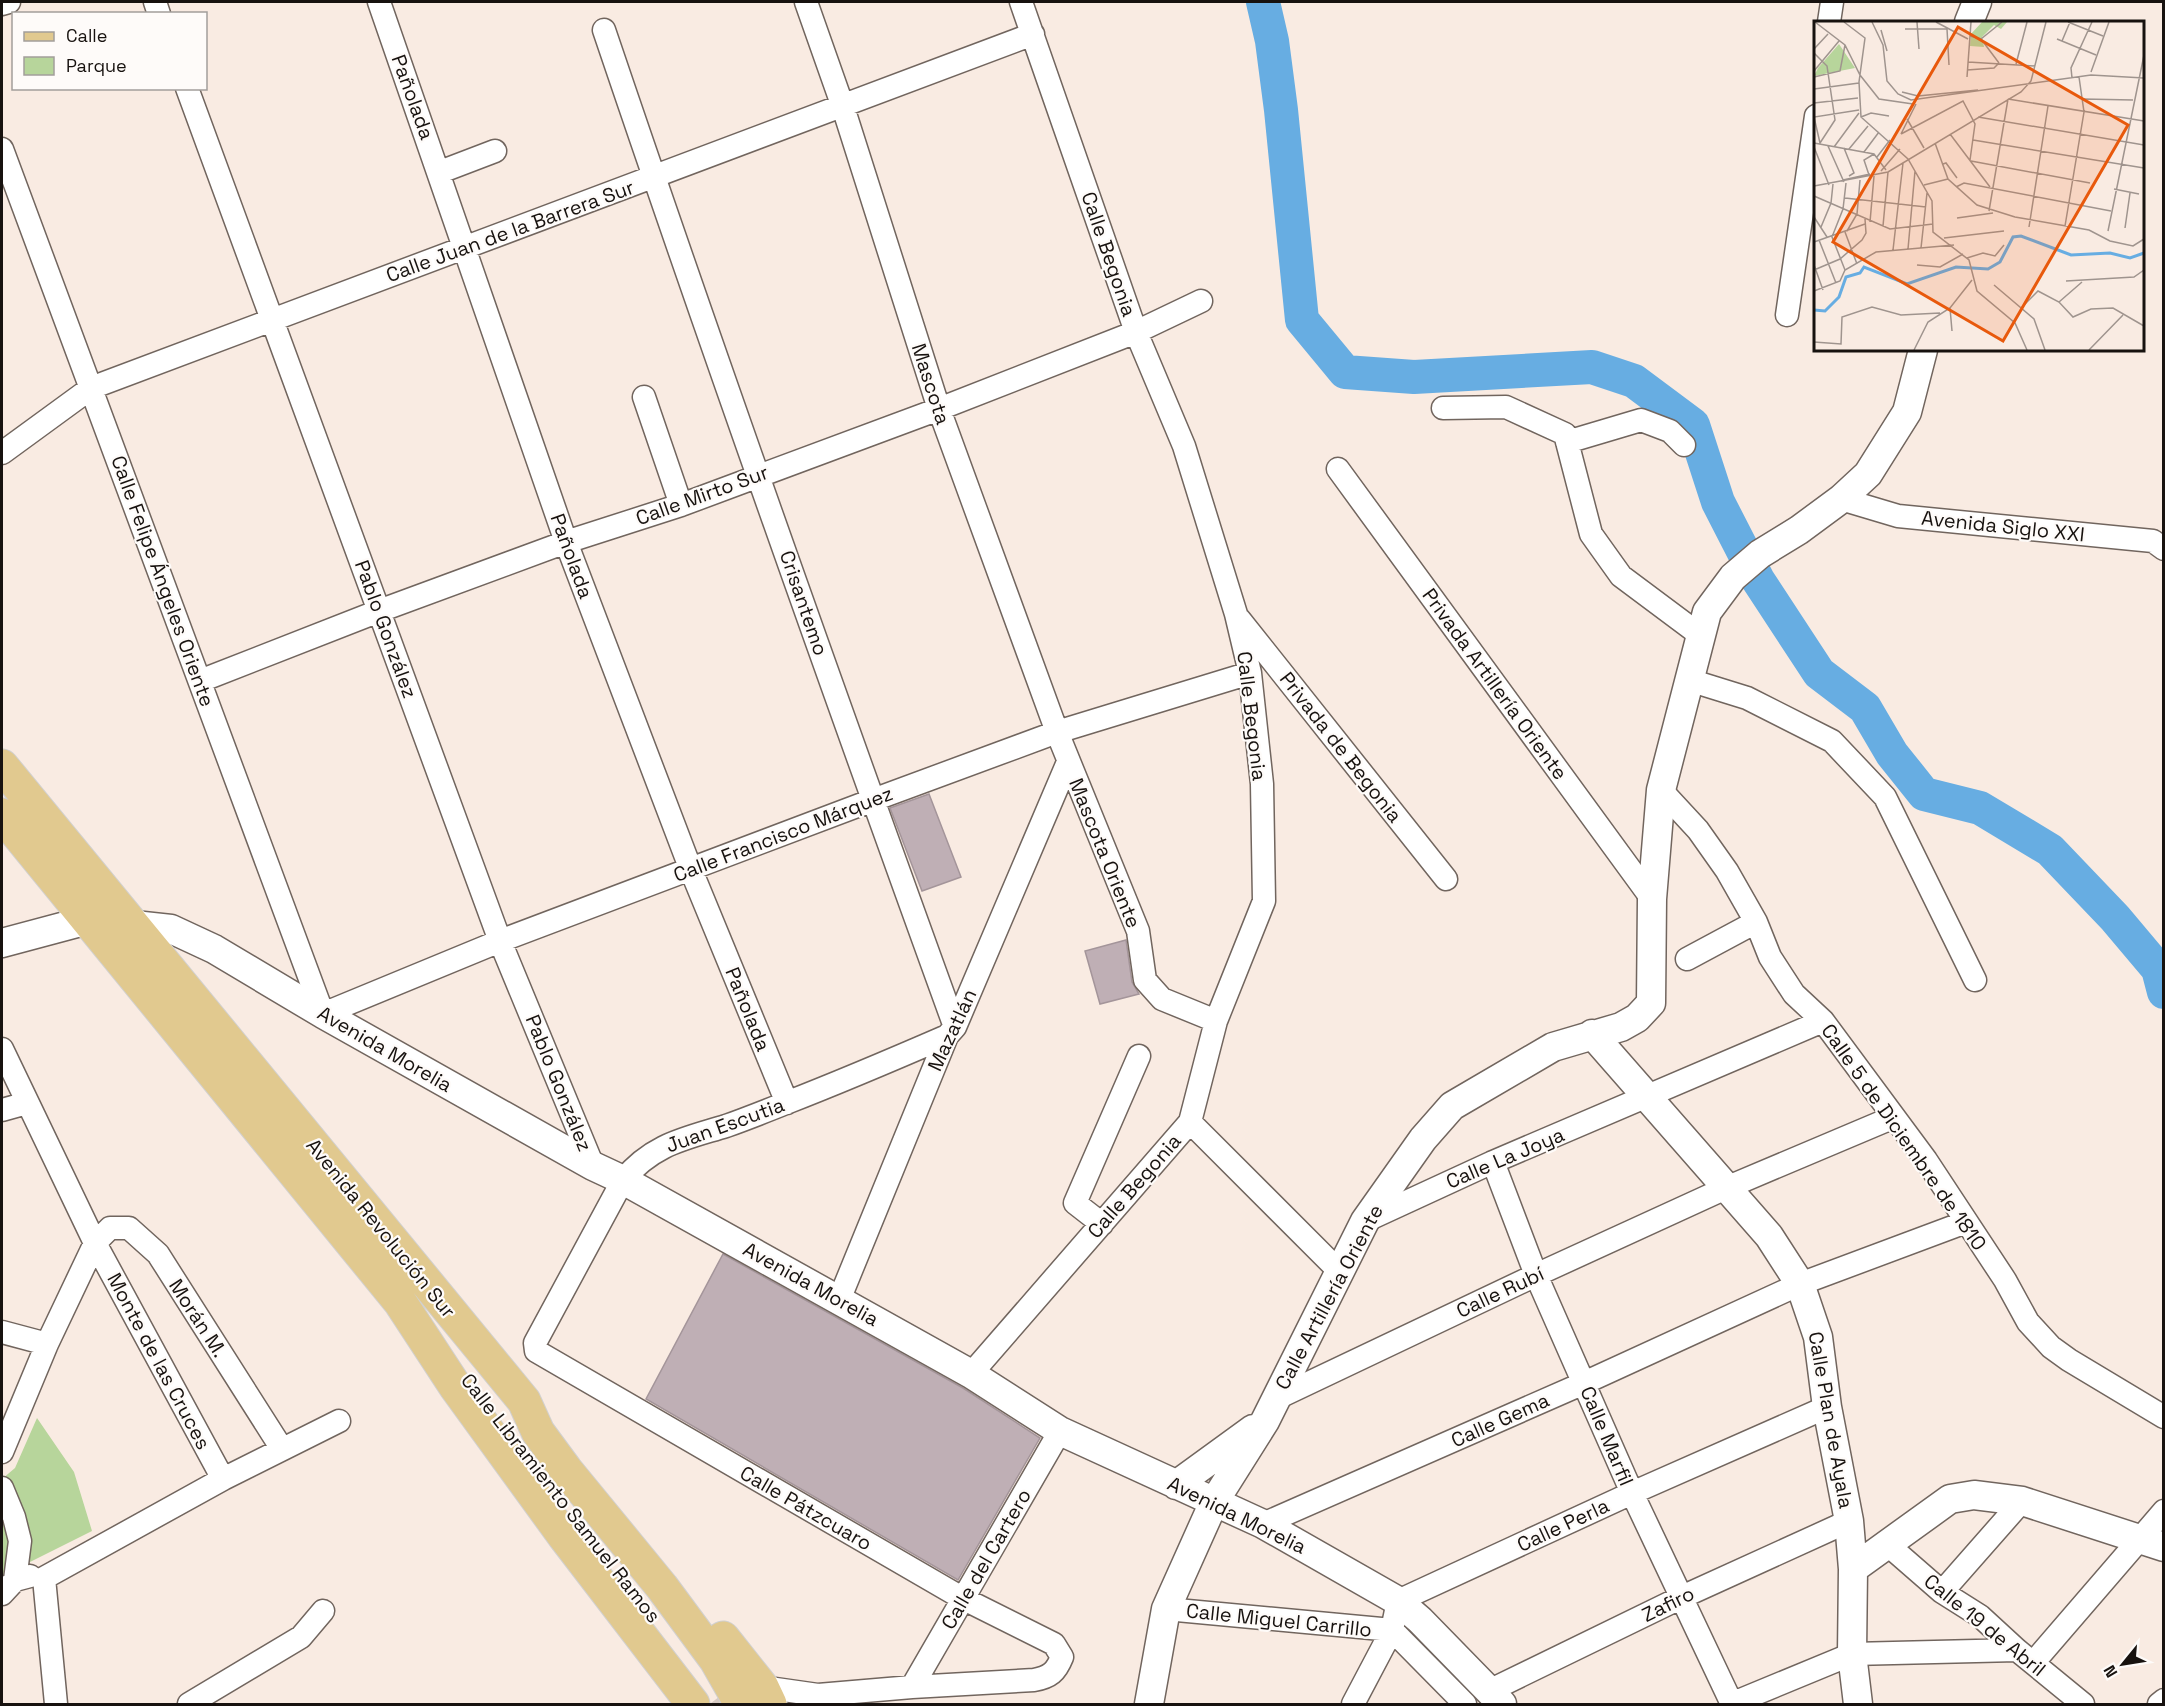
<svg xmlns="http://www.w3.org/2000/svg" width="2165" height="1706" font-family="'Space Grotesk',sans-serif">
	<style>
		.green { fill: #b7d59b }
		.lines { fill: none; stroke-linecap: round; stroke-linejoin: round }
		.river { stroke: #67ade2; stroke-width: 34 }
		.building { fill: #bfafb5; stroke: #a4959a; stroke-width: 1.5 }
		.primary-tunnel { stroke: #d7cac2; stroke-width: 33; stroke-dasharray: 33 16; stroke-linecap: butt }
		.minor-casing { stroke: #71655e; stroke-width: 25 }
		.tertiary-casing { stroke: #71655e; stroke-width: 31 }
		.primary-casing { stroke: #d1d0cf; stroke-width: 35 }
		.minor { stroke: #fff; stroke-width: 22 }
		.tertiary { stroke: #fff; stroke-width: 28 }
		.primary { stroke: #e1c98f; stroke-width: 33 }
		.labels { text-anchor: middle; stroke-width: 4.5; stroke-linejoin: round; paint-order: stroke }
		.street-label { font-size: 20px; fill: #17120f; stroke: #fefbf9 }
		.inset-river { fill: none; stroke: #67ade2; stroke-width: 3 }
		.inset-road { fill: none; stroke: #9f948e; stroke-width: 1.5 }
		.view { fill: #e8590c; fill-opacity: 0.15; stroke: #e8590c; stroke-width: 3 }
		.inset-edge { fill: none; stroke: #17120f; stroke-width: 3 }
	</style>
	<rect width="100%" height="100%" fill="#f9ebe2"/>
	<path class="green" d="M37,1418L74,1472L92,1531L2,1576V1479L15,1468Z"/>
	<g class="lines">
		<path class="river" d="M1263,2L1272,41L1281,110L1302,320L1345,372L1414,377L1592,367L1634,381L1693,425L1718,502L1758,580L1819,673L1865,708L1892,754L1924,794L1980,808L2050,850L2115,918L2158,969L2164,992"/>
	</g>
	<path class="building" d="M929,794L961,877L922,891L890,808Z
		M1126,940L1132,982L1139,994L1100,1004L1085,951Z
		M723,1254L963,1388L1040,1438L958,1580L646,1399Z"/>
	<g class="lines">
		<path class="primary-tunnel" d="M715,1700L718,1704"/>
		<g class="minor-casing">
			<path id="minor" d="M155,2L159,14
				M379,2L566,542L691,870L787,1103
				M806,2L843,107L939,409L1057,732L1138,931L1145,980L1162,999L1216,1021
				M2,4L9,2
				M1829,22L1832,2
				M604,30C717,364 835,696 955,1027
				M187,88L500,941L593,1166
				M2,149L323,1014L500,941L873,800L1057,732L1250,673
				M440,172L495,151
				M1787,315L1816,116
				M644,397L681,505
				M1443,408L1506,407L1565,434L1591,534L1621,576L1700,635
				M1567,442L1641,420L1670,431L1684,445
				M2,453L91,388L1033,34
				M1338,469L1652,899
				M1841,499L1898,516L2153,541L2164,549
				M1240,620L1446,879
				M1689,680L1747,698L1832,741L1885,797L1975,980
				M200,681L379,611L566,542L681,505L939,409L1136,332L1201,301
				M1661,790L1698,830L1727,871L1756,922L1770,957L1794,994L1823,1021L1926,1160L2005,1280L2028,1322L2051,1347L2069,1360L2164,1417
				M1687,959L1756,922
				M2,1049L95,1243L223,1479
				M2,1110L27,1103
				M1190,1122L1339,1271
				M1493,1162L1536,1275L1632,1493L1732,1704
				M1365,1221L1493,1162L1823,1021
				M1102,1224L1075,1203L1139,1056
				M839,1300L947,1036L955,1027L1068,762
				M2,1332L47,1344
				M971,1374L1190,1122L1216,1021L1264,901L1262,784L1250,673L1236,614L1184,446L1136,332L1021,2
				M1275,1399L1536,1275L1726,1188L1894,1117
				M2,1452L47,1344L95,1243L110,1228H129L158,1254L282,1449
				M2,1488L14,1517L20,1541L15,1580
				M1263,1524L1584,1383L1800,1284L1966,1222
				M1888,1545L1942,1592L1980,1616L2017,1650L2083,1704
				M44,1578L223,1479L339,1421
				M44,1578L56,1704
				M1942,1592L2022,1501
				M2,1594L15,1580L30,1576
				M1166,1609L1392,1630L1465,1704
				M2033,1663L2164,1511
				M762,1687L818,1695L912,1687L1034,1680C1050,1677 1056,1672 1062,1657L1054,1644L962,1598L536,1351L535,1343L623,1180C653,1144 684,1139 726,1126C746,1119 766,1111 786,1103C840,1082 894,1059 947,1036
				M912,1687L1060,1431
				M1489,1691L1682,1597L1849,1521
				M189,1704L301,1637L323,1611
				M1353,1704L1392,1630L1398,1601L1632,1493L1827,1407
				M1731,1704L1852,1654L2017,1650
				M2159,1704L2164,1700"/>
		</g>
		<g class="tertiary-casing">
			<path id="tertiary" d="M1969,22L1977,2
				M2,943L88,920L171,929L214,949L323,1014L593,1166L623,1180L971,1374L1060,1431L1263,1524L1398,1601L1420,1620L1502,1704
				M1592,1034L1769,1236L1800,1284L1818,1337L1827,1407L1849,1521L1853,1569L1852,1654L1858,1704
				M1176,1485L1253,1429
				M1853,1569L1950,1499L1974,1495L2022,1501L2164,1547
				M1149,1704L1166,1609L1214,1502L1265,1421L1365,1221L1423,1139L1452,1106L1553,1047L1621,1027L1637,1018L1651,1003L1652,899L1661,790L1707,612L1733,577L1760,554L1799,530L1841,499L1868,474L1907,412L1923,350"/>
		</g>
		<g class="primary-casing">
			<path id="primary" d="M2,766L524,1401L538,1432L566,1470L662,1587L716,1660L741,1704
				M2,815L400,1302L455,1386L564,1536L693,1704
				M723,1638L762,1687L770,1704"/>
		</g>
		<use href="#minor" class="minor"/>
		<use href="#tertiary" class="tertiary"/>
		<use href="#primary" class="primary"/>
	</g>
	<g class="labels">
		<g class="street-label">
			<text transform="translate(413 97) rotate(70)" y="7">Pañolada</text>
			<text transform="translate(510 231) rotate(-20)" y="7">Calle Juan de la Barrera Sur</text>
			<text transform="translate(1109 254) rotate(71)" y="7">Calle Begonia</text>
			<text transform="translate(931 384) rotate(72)" y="7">Mascota</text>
			<text transform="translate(702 495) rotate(-20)" y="7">Calle Mirto Sur</text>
			<text transform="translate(2003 526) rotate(6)" y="7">Avenida Siglo XXI</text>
			<text transform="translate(572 556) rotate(70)" y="7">Pañolada</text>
			<text transform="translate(163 581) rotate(70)" y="7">Calle Felipe Ángeles Oriente</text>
			<text transform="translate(804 603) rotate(71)" y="7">Crisantemo</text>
			<text transform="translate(386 629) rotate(70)" y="7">Pablo González</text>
			<text transform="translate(1495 684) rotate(54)" y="7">Privada Artillería Oriente</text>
			<text transform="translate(1252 716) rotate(83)" y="7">Calle Begonia</text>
			<text transform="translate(1341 747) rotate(52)" y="7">Privada de Begonia</text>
			<text transform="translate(783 834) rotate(-21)" y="7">Calle Francisco Márquez</text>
			<text transform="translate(1105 853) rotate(68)" y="7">Mascota Oriente</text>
			<text transform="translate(748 1009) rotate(68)" y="7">Pañolada</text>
			<text transform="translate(952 1030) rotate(-65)" y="7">Mazatlán</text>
			<text transform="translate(385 1049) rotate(30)" y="7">Avenida Morelia</text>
			<text transform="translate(559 1083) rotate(68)" y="7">Pablo González</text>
			<text transform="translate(725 1125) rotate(-20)" y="7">Juan Escutia</text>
			<text transform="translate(1904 1137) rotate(55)" y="7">Calle 5 de Diciembre de 1810</text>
			<text transform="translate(1505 1158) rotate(-23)" y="7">Calle La Joya</text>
			<text transform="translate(1134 1186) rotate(-49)" y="7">Calle Begonia</text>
			<text transform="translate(381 1228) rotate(51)" y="7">Avenida Revolución Sur</text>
			<text transform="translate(811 1284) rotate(29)" y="7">Avenida Morelia</text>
			<text transform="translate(1500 1292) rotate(-25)" y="7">Calle Rubí</text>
			<text transform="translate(1329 1297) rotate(-62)" y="7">Calle Artillería Oriente</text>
			<text transform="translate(198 1318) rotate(57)" y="7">Morán M.</text>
			<text transform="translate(159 1361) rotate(62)" y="7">Monte de las Cruces</text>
			<text transform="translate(1500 1420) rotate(-24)" y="7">Calle Gema</text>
			<text transform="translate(1831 1420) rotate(80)" y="7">Calle Plan de Ayala</text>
			<text transform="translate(1607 1436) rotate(67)" y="7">Calle Marfil</text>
			<text transform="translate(561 1498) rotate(52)" y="7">Calle Libramiento Samuel Ramos</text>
			<text transform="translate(806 1508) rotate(30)" y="7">Calle Pátzcuaro</text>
			<text transform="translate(1237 1515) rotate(26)" y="7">Avenida Morelia</text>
			<text transform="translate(1563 1525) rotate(-25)" y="7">Calle Perla</text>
			<text transform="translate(986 1559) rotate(-60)" y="7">Calle del Cartero</text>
			<text transform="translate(1668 1604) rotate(-26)" y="7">Zafiro</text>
			<text transform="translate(1279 1620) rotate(6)" y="7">Calle Miguel Carrillo</text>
			<text transform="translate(1985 1625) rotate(39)" y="7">Calle 19 de Abril</text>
		</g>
	</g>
	<g transform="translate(1814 21)">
		<rect width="330" height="330" fill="#f9ebe2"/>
		<path d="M168,1H193L187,8L180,4L168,16L170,26L156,25L157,13ZM25,23L41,47L0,55L4,47Z" fill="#b7d59b"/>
		<path class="inset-river" d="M0,289L11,290L25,276L32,256L46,252L50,246L93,263L142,246L174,248L186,241L199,216L207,215L257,234L296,232L316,237L330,232"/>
		<path class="inset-road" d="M1,1L31,24L46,54L65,78L99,83M30,1L51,17L45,61L47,96L94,138L118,180L119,211L155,239L163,270L201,302L213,329M58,1L69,24L73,60L84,73L97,79L277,54L330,57M103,1L105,28M122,1L154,18M254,1L289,15M91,8H133L135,44M67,9L73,30M156,15L167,18L185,42M167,18L188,1M243,18L282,34M248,20L256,1M0,28L14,13M0,32L13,45L21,99L6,122M154,41L221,45M202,43L213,1M153,49L180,47L185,42M0,50L25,20M277,51L295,1M0,56L26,50L31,24M153,56L157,1M258,57L257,47L278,1M0,68L45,62M88,71L104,75L164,69M194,78L330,100M269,78L319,79M0,82L44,77M47,96L57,92L75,95M164,96L330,124M93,98L110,127M87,113L149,80L161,103L156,139M87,113L102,83M136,113L176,166M159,119L330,147M0,122L60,133L72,149M6,122L0,96L45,89M121,122L134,158L163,184L201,196L275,209L296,220L319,225L330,218M14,125L30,161M0,126L15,164M20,126L45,92M30,127L40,152L35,155M35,128L54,105M50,131L65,111M63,136L76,119M157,140L276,162M129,143L132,142L143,157M67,150L86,128M55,154L50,139L60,133M29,159L56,153M110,164L134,158M0,165L74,151L207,71L217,60L232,1M142,166L150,162L297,190M300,168L325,173M0,175L76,208L119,203M31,177L112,186M175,190L194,78M0,196L13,216M143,197L179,192M56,201L60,155M69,205L74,151M251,205L270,91L265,56M7,206L17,182L19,163M215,206L234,85M311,207L316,172M33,210L43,193L46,159M294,210L330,34M31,211L43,243M130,217L190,210M5,219L22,262M0,221L51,203M107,227L113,172M94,228L101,150M79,229L89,142M153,237L169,232L181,235L190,224M0,244L9,269M103,244L126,246L149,233M0,249L26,238L48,219L52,212L51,198M31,249L18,216L29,188L32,162M252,260L320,256L330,249M180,264L220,298L231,329M0,270L26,260L31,249L62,231L140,224M245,281L268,261M208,286L224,270L245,281L259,296L277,288L299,287L330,305M136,287L138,310M0,321L27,323L28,296L58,286L87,294L126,292M100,329L114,301L136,287L158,259M275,329L309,294"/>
		<path class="view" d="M144,6L314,104L189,320L19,221Z"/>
		<rect width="330" height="330" class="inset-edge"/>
	</g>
	<rect width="2165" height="1706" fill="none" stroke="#17120f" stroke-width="6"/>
	<rect x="12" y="12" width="195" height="78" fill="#fefbf9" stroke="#a29e9b" stroke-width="1.5"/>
	<rect x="24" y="32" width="30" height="9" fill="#e1c98f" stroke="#a29e9b" stroke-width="1.5"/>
	<text x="66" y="42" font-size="18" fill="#17120f">Calle</text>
	<rect x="24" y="57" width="30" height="18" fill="#b7d59b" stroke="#a29e9b" stroke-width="1.5"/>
	<text x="66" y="72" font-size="18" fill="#17120f">Parque</text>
	<g transform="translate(2123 1664) rotate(240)" stroke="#fefbf9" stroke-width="4.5" paint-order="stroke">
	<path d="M0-4.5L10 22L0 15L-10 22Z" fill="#17120f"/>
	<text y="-9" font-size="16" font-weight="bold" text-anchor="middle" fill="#17120f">N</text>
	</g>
</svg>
